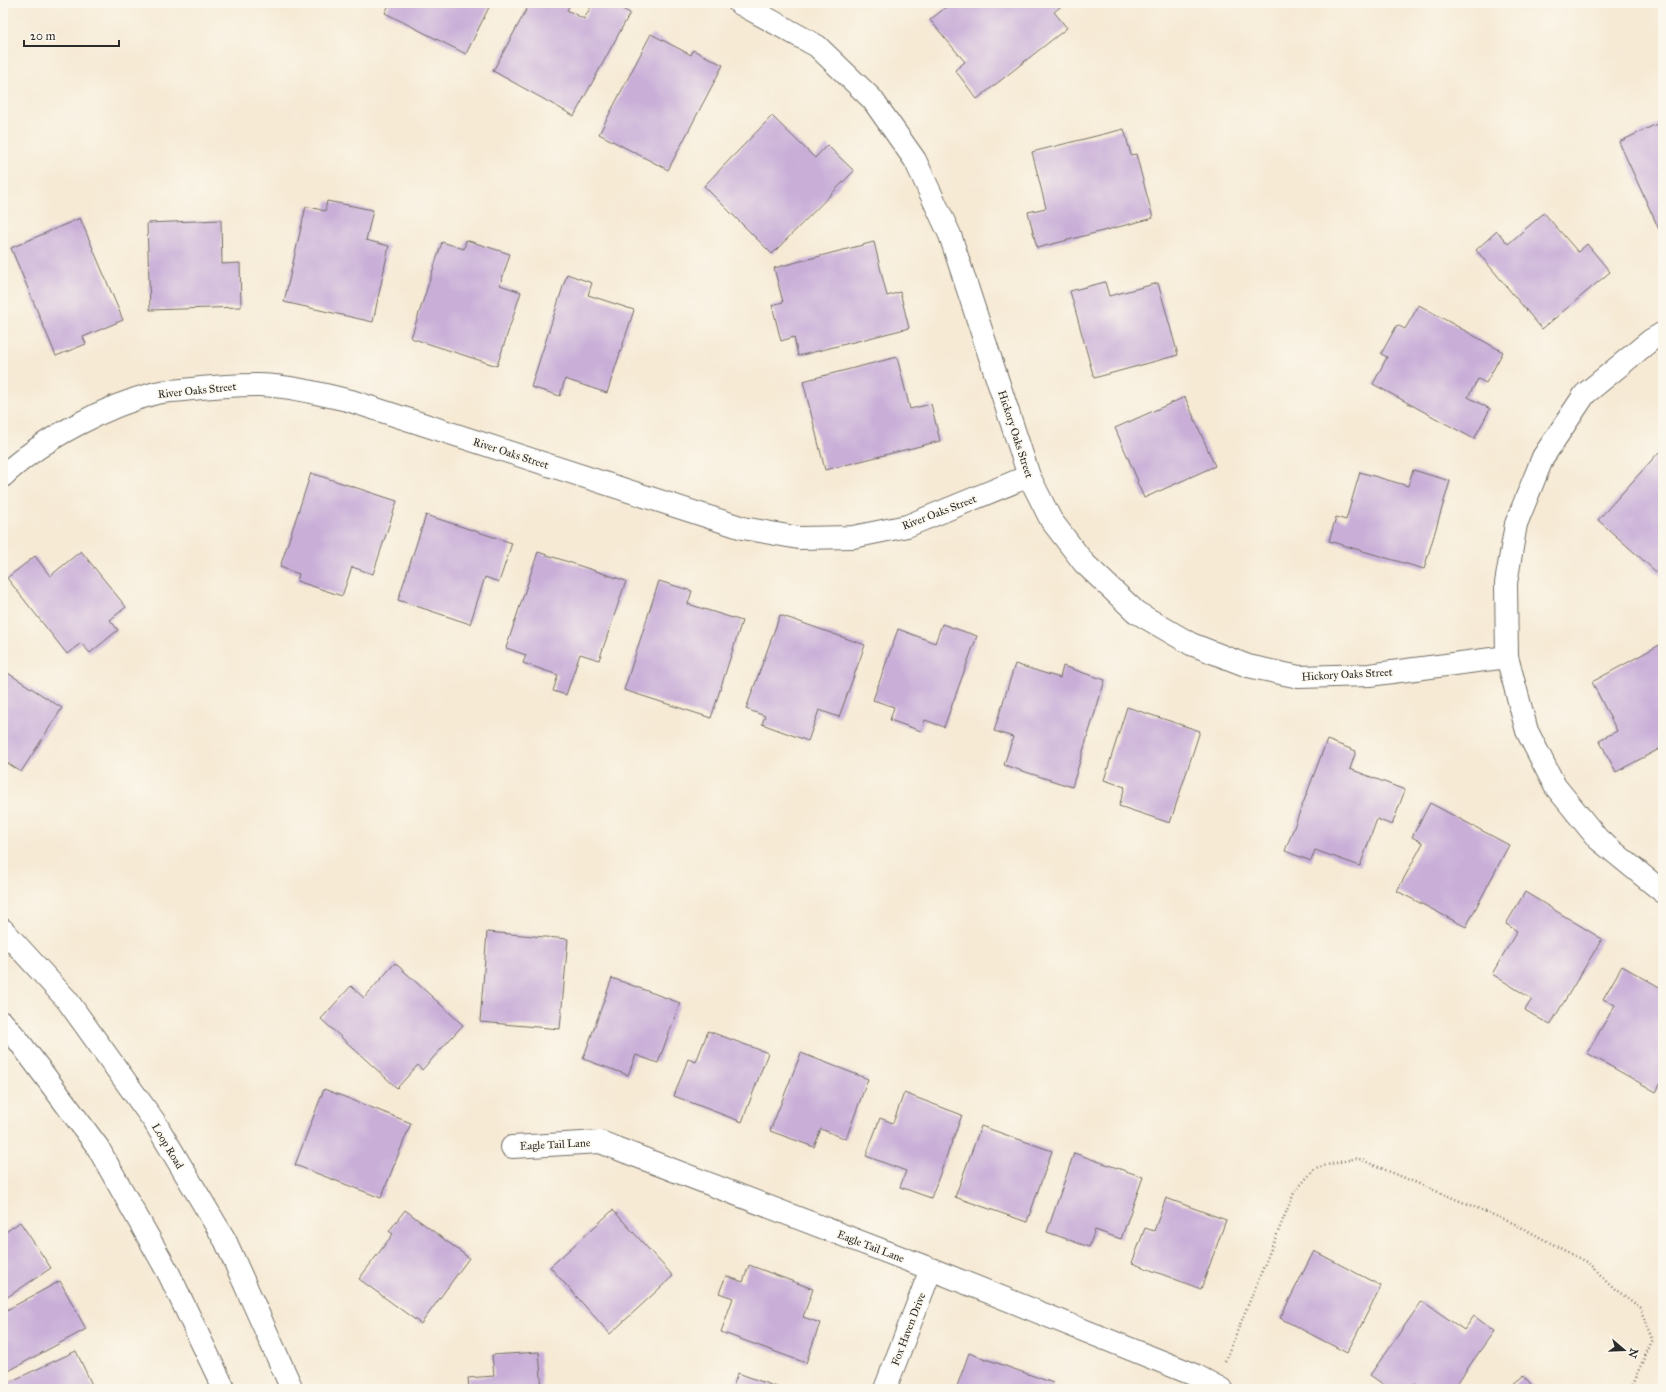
<svg xmlns="http://www.w3.org/2000/svg" width="1666" height="1392" font-family="'IM FELL Great Primer',serif">
	<style>
		.building { fill: #c9afd8 }
		.lines { fill: none; stroke-linecap: round; stroke-linejoin: round }
		.minor-casing { stroke: #726e66; stroke-width: 24 }
		.tertiary-casing { stroke: #726e66; stroke-width: 24 }
		.path { stroke: #726e66; stroke-width: 2.5; stroke-dasharray: 1 3; stroke-linecap: butt }
		.minor { stroke: #fff; stroke-width: 22 }
		.tertiary { stroke: #fff; stroke-width: 22 }
		.labels { text-anchor: middle; stroke-width: 3; stroke-linejoin: round; paint-order: stroke }
		.street-label { font-size: 11px; fill: #2b2b2b; stroke: #fbf7ec }
	</style>
	<rect width="100%" height="100%" fill="#fbf7ec"/>
	<filter id="ink" filterUnits="userSpaceOnUse"><feTurbulence type="fractalNoise" baseFrequency=".025" numOctaves="2"/><feDisplacementMap in="SourceGraphic" scale="8" xChannelSelector="R" yChannelSelector="G"/><feConvolveMatrix kernelMatrix="1 2 1 2 8 2 1 2 1" color-interpolation-filters="sRGB"/></filter>
	<filter id="wash" filterUnits="userSpaceOnUse"><feTurbulence type="fractalNoise" baseFrequency=".012" numOctaves="4" result="noise"/><feDisplacementMap in="SourceGraphic" scale="16" xChannelSelector="R" yChannelSelector="G"/><feGaussianBlur stdDeviation="0.9" result="paint"/><feColorMatrix in="noise" values="0 0 0 0 0 0 0 0 0 0 0 0 0 0 0 0 0 1.4 0 .05"/><feComposite in="paint" operator="in"/></filter>
	<g filter="url(#wash)">
		<rect width="100%" height="100%" fill="#f6ead5"/>
		<g id="blocks">
			<path class="building" d="M390,3H491L466,54L385,13Z
				M530,3H571L567,10L584,19L593,3H611L630,13L574,116L493,71Z
				M951,3H1065L1054,12L1067,28L977,99L955,70L965,62L930,20Z
				M651,34L691,55L693,50L723,65L668,170L599,134Z
				M772,116L815,158L827,145L854,171L772,254L704,186Z
				M1663,121V238L1619,142Z
				M1124,129L1131,155L1136,154L1153,218L1037,248L1028,212L1046,208L1032,152Z
				M327,201L373,210L366,240L389,246L373,322L284,302L306,206L325,211Z
				M1544,213L1578,252L1587,244L1610,272L1542,329L1476,250L1497,231L1508,244Z
				M80,218L123,320L83,337L86,344L56,356L11,248Z
				M221,220L222,264L240,263L241,307L150,310L147,223Z
				M466,240L510,254L500,285L521,292L497,366L411,338L442,242L464,249Z
				M874,242L887,296L900,292L909,328L798,356L794,337L781,341L772,305L783,302L774,268Z
				M567,274L592,283L588,295L634,310L607,393L565,379L560,396L531,387Z
				M1105,282L1109,296L1158,283L1178,355L1094,378L1070,291Z
				M1419,305L1503,352L1486,383L1478,379L1468,397L1490,409L1474,439L1373,384L1387,357L1381,354L1397,325L1405,329Z
				M897,357L910,409L931,404L940,441L825,470L803,381Z
				M1185,397L1215,466L1144,498L1137,482L1138,481L1115,428Z
				M1659,452L1663,455V578L1598,520Z
				M1413,470L1450,481L1424,569L1329,541L1336,517L1346,520L1360,472L1408,486Z
				M311,473L397,501L373,574L352,567L342,596L297,581L299,574L280,567Z
				M426,515L512,543L499,582L485,577L470,624L398,600Z
				M81,551L126,607L110,620L118,630L90,653L81,643L67,654L7,578L35,556L50,576Z
				M538,552L626,581L599,660L580,654L566,695L553,691L558,675L523,663L526,655L506,648Z
				M659,581L692,591L688,604L742,621L711,718L624,690Z
				M780,615L865,645L839,717L819,710L808,741L762,724L765,716L746,709Z
				M942,624L977,636L944,727L925,720L921,731L890,720L894,707L873,700L898,629L935,643Z
				M1663,643V747L1616,772L1599,740L1617,731L1592,682Z
				M1015,664L1060,678L1063,666L1105,680L1072,787L1004,765L1013,737L994,731Z
				M3,670L62,708L21,772L3,760Z
				M1127,707L1200,731L1170,823L1119,806L1125,787L1104,780Z
				M1327,740L1356,751L1350,769L1405,790L1392,825L1377,819L1360,866L1315,850L1311,861L1285,851Z
				M1430,803L1509,845L1466,927L1397,891L1423,843L1412,837Z
				M1525,892L1602,939L1550,1025L1525,1010L1532,999L1492,974L1517,931L1506,924Z
				M487,932L568,939L560,1029L480,1022Z
				M395,963L463,1025L422,1070L418,1065L397,1088L321,1019L351,986L364,998Z
				M1622,966L1663,989V1079L1656,1092L1587,1053L1615,1005L1603,999Z
				M612,978L680,1003L658,1063L636,1055L628,1075L583,1059Z
				M708,1031L768,1053L742,1122L674,1096L688,1059L696,1062Z
				M801,1053L868,1079L846,1139L821,1129L814,1147L770,1131Z
				M324,1089L411,1123L381,1198L295,1165Z
				M904,1093L962,1115L931,1198L900,1187L906,1171L866,1156L880,1118L893,1123Z
				M981,1126L1052,1151L1027,1222L955,1197Z
				M1074,1153L1143,1177L1121,1239L1095,1230L1089,1247L1047,1232Z
				M1166,1198L1226,1220L1201,1289L1132,1263L1145,1228L1154,1231Z
				M405,1210L469,1258L421,1324L359,1279L393,1234L389,1231Z
				M613,1210L673,1276L610,1334L550,1267Z
				M20,1222L51,1268L3,1300V1234Z
				M1314,1251L1381,1286L1347,1353L1280,1318Z
				M749,1265L813,1289L803,1317L820,1323L806,1363L721,1332L733,1298L719,1293L726,1276L743,1282Z
				M60,1281L86,1329L3,1374V1312Z
				M1422,1301L1464,1330L1474,1316L1494,1331L1453,1389H1422L1415,1384L1412,1389H1390L1370,1375Z
				M76,1351L94,1389H3V1385Z
				M539,1352L542,1389H469L468,1378L494,1376L492,1355Z
				M969,1353L1053,1383L1051,1389H956Z
				M738,1373L782,1389H732Z
				M1524,1376L1535,1389H1508Z"/>
		</g>
	</g>
	<g filter="url(#ink)">
		<use href="#blocks" fill-opacity="0" stroke="#726e66" stroke-width="1"/>
		<g class="lines">
			<g class="minor-casing">
				<path id="minor" d="M739,3L817,46L872,99L915,160L950,235L1029,476L1051,520L1084,563L1136,612L1191,644L1248,666L1299,677L1369,675L1507,657
					M1663,333L1651,340L1585,394L1543,457L1516,524L1506,583L1507,657L1527,731L1555,786L1598,839L1663,892
					M3,476C41,440 105,406 156,393C165,391 174,391 183,390C208,387 234,385 259,385C290,386 321,394 351,401L743,528L799,538L853,537L907,526L1029,476
					M512,1147L600,1142L931,1269L1195,1375L1221,1389
					M885,1389L931,1269"/>
			</g>
			<g class="tertiary-casing">
				<path id="tertiary" d="M3,930L67,1000L154,1121L225,1240L292,1389
					M3,1023L18,1040L97,1146L169,1274L224,1389"/>
			</g>
			<path class="path" d="M1225,1361L1294,1193L1315,1168L1357,1158L1515,1224L1588,1263L1615,1289L1641,1308L1653,1339L1630,1389"/>
			<use href="#minor" class="minor"/>
			<use href="#tertiary" class="tertiary"/>
		</g>
	</g>
	<g class="labels">
		<g class="street-label">
			<text transform="translate(197 390) rotate(-6)" y="4">River Oaks Street</text>
			<text transform="translate(1016 434) rotate(72)" y="4">Hickory Oaks Street</text>
			<text transform="translate(511 453) rotate(18)" y="4">River Oaks Street</text>
			<text transform="translate(939 512) rotate(-21)" y="4">River Oaks Street</text>
			<text transform="translate(1347 674) rotate(-3)" y="4">Hickory Oaks Street</text>
			<text transform="translate(555 1144) rotate(-3)" y="4">Eagle Tail Lane</text>
			<text transform="translate(168 1146) rotate(59)" y="4">Loop Road</text>
			<text transform="translate(871 1246) rotate(21)" y="4">Eagle Tail Lane</text>
			<text transform="translate(908 1329) rotate(-69)" y="4">Fox Haven Drive</text>
		</g>
	</g>
	<rect width="1666" height="1392" fill="none" stroke="#fbf7ec" stroke-width="16"/>
	<g transform="translate(1624 1350) rotate(109)" stroke="#fbf7ec" stroke-width="3" paint-order="stroke">
	<path d="M0-3L7 15L0 10L-7 15Z" fill="#2b2b2b"/>
	<text y="-6" font-size="11" font-weight="bold" text-anchor="middle" fill="#2b2b2b">N</text>
	</g>
	<path d="M24 40v6h95v-6" fill="none" stroke="#2b2b2b" stroke-width="2"/>
	<text x="30" y="40" font-size="12" fill="#2b2b2b" stroke="#fbf7ec" stroke-width="3" paint-order="stroke">20 m</text>
</svg>
